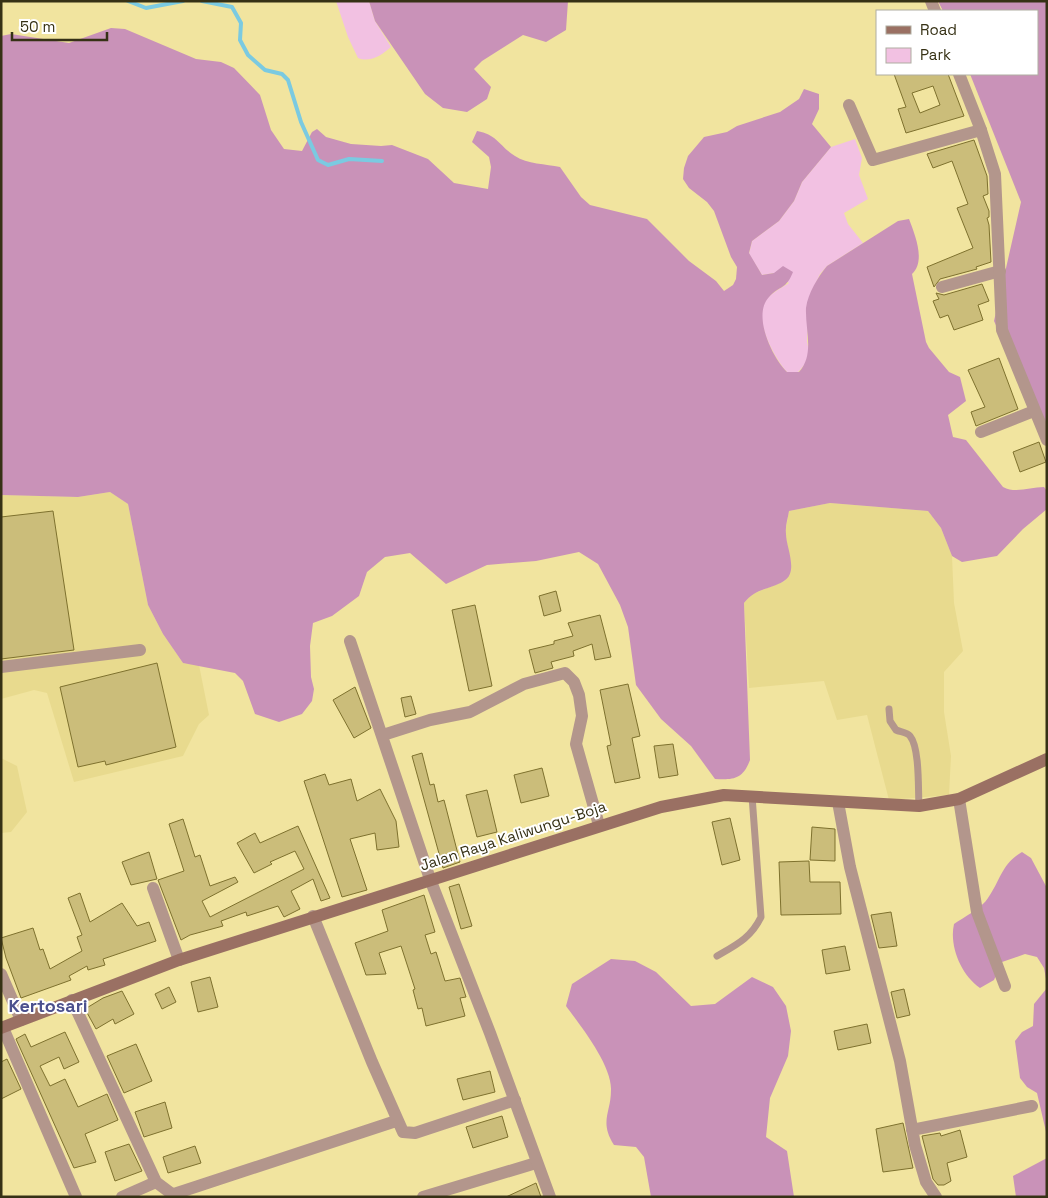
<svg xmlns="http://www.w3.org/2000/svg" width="1048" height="1198" font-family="'Space Grotesk',sans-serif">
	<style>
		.built { fill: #e8da8e }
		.green { fill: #f2c1e2 }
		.forest { fill: #c992b8 }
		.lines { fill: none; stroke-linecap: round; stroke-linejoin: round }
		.stream { stroke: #7bcae1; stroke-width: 4 }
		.building { fill: #cbbd7a; stroke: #7e712e; fill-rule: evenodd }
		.service { stroke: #b3968c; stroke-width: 7 }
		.minor { stroke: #b3968c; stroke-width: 12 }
		.tertiary { stroke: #b3968c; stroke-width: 12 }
		.secondary { stroke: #9a7063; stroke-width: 12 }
		.labels { text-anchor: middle; stroke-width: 4; stroke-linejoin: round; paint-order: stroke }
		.street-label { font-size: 15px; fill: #363115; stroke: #fff }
		.quarter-label { font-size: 18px; font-weight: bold; fill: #4b508d; stroke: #fff }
	</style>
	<rect width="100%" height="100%" fill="#f1e49f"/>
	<path class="built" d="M110,492L128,504L148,605L163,634L183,663L199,665L209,715L199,724L183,756L74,782L47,693L34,690L1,699V495L78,497Z
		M830,503L928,511L941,528L952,556L954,603L963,651L944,672V712L951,756L949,795L889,800L867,715L837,720L824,681L749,688L744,603L752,594L785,581L791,565L785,533L789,511Z
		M1,758L17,766L27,812L11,832L1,833Z"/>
	<path class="green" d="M336,1H369L375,21L391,47C382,55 370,63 358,58L348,37Z
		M855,139L862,158L859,175L868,199L844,213L848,224L863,243L827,266L820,274L810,296L807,341L809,352L806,363L798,372H787C775,359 757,325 762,307C765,296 780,289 789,283L774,273L762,275L749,254L752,241L779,221L794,201L802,182L831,147Z"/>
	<path class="forest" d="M369,1H568L566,30L546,42L523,35L482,61L474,69L491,87L487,99L467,112L443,108L425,94L375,21Z
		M938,1H1047V434L994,321L1021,202L970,74H1037V11H943Z
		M111,28L125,29L196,59L221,62L234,68L260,95L271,130L284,149L302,151L312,132L317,129L326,137L351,144L381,146L392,145L428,159L454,183L488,189L491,167L489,157L472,142L477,131C498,135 499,146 515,156C527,164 546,164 560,167L581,197L590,205L647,219L689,261L716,281L724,291L733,285L736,279L737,267L731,257L714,211L707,202L689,188L683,179L684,168L688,156L704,137L727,132L737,126L780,112L799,99L804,89L819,94V109L812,124L831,147L802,182L794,201L779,221L752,241L749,253L762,275L774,273L783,266L793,272C786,290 780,285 769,297C752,315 772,357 787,372H799C815,354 805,330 806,308C808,293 818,277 827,266L898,221L909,219C915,235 926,261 912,274L926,342L929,348L949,372L960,377L966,401L948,415L953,437L966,440L1003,487C1016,494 1030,487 1044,487L1047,491V509L1023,529L997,556L962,562L952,556L941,528L928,511L830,503L789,511C788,518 785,526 786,534C786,547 799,572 784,581C769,590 756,588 744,603L750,760C743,779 734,780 715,779L691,746L661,719L636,685L628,627L620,605L598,564L579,552L536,561L487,565L446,584L410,553L385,557L367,572L359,596L332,616L313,623L310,646L311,677L314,689L312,701L302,714L279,722L255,714L243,681L235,673L183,663L163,634L148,605L128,504L110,492L78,497L1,495V36L11,34L69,43Z
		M1022,852L1031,858L1047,888V984L1044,968L1037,957L1025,954L1002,962L994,980L980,988C961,975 949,946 954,924C964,917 982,908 988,898C1000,881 1002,863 1022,852Z
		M611,959L635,961L656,972L691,1006L715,1004L752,977L773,987L786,1006L791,1031L788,1056L770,1098L766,1137L787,1151L794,1197H651L644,1157L636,1147L614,1145C599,1121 611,1113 611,1090C612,1065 580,1025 566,1006L572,984Z
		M1047,988V1136L1037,1093L1027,1087L1020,1078L1015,1041L1022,1032L1033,1026L1034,1004Z
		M1047,1158V1197H1016L1013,1176Z"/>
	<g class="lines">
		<path class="stream" d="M128,1L146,8L183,1
			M202,1L232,7L241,23L240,40L248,55L265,70L282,74L288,80L301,122L318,160L328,165L349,159L382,161"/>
	</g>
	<path class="building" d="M894,74H948L964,116L906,133L898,109L906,107ZM933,86L940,105L920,113L912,93Z
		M974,140L987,176L988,194L983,196L989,211V217L987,218L989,225L991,262L976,267L977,269L940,279L934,287L927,267L973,248L957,208L968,204L952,161L933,168L927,154Z
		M982,284L989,301L978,305L983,320L954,330L948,315L940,318L933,301L939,299L936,293L944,295Z
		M999,358L1018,409L976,426L971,412L985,407L968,370Z
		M1039,442L1046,462L1020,472L1013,452Z
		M53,511L74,650L1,659V517Z
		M556,591L561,611L544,616L539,596Z
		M475,605L492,686L469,691L452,610Z
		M600,615L611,657L595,660L592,644L573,651L574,656L551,662L553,668L535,673L529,650L554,644V641L573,636L568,623Z
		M157,663L176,747L106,765L105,761L78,767L60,687Z
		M628,684L640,736L632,738L640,778L615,783L607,746L611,745L600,690Z
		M355,687L371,728L354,738L333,700Z
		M411,696L416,714L405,717L401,698Z
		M673,744L678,775L659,778L654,746Z
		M422,753L430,785L434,784L438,802L444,800L460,862L443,868L412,756Z
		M542,768L549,796L521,803L514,775Z
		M325,774L329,785L351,779L357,801L380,789L396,821L399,847L377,850L375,833L350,839L367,890L342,897L304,781Z
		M487,790L497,832L477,837L466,795Z
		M730,818L740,860L722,865L712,822Z
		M183,819L195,857L200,855L210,886L235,877L238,882L202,901L210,917L304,869L295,851L270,862L272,864L254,873L237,843L255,833L260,843L298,826L330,898L321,901L313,879L291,891L300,909L284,917L278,906L247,916L246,912L221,921L223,926L190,935L181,940L158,880L184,871L169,824Z
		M812,827L835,829V861L810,860Z
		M149,852L157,879L131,885L122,862Z
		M809,861L810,882H840L841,914L781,915L779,862Z
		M459,884L472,926L461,929L449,887Z
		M80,893L90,922L122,903L137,926L149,922L156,941L103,959L105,965L88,970L87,966L69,976L71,980L21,998L6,958L1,938L33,928L40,950L43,949L50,969L82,951L77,937L82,935L68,898Z
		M424,895L435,932L425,935L431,954L436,952L445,981L460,978L466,997L460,998L465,1016L426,1026L422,1008L418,1009L413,990L415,989L401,946L379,953L386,974L366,975L355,943L388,931L382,910Z
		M891,912L897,946L879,948L871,915Z
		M845,946L850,970L826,974L822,950Z
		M210,977L218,1007L198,1012L191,982Z
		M169,987L176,1002L162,1009L155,994Z
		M904,989L910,1015L897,1018L891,992Z
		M122,991L134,1014L115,1024L113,1019L96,1029L85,1009L103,998Z
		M867,1024L871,1043L838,1050L834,1031Z
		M65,1032L79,1062L64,1069L59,1057L40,1066L50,1086L65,1079L78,1107L107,1094L118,1120L85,1134L96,1162L74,1168L16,1039L25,1034L31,1047Z
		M136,1044L152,1081L124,1093L107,1056Z
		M7,1059L21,1089L1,1099V1062Z
		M490,1071L495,1092L463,1100L457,1079Z
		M165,1102L172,1128L144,1137L135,1112Z
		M502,1116L508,1137L473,1148L466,1127Z
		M903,1123L913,1168L883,1172L876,1129Z
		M960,1130L967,1157L947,1163L951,1181L944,1185H938L933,1179L922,1136L940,1133L941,1136Z
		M129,1144L142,1171L115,1181L105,1152Z
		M195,1146L201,1163L168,1173L163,1157Z
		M536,1183L541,1197H506Z"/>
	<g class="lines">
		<path class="service" d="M889,709L890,721L896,730C900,732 907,732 910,736C920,748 918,791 919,806
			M717,956C736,945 751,938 761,917L752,796"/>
		<path class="minor" d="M849,105L873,160L981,130
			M942,287L1000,271
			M981,432L1034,411
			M350,641L430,879
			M1,667L140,650
			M383,735L430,720L470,712L524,684L565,673L574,682L579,695L582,716L576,744L599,825
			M959,799L977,912L1005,986
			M838,802L850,867L900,1061L915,1145L926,1182L936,1197
			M153,888L179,960
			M313,916L372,1062L403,1132L415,1133L515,1100
			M1,974L21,1020
			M72,1000L156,1182L176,1197
			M3,1028L76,1197
			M912,1130L1032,1106
			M174,1194L396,1121
			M122,1197L156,1182
			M423,1197L536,1163"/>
		<path class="tertiary" d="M931,1L935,11
			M959,74L981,130L995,174L1002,330L1047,440
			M430,879L490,1033L550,1197"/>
		<path class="secondary" d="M1,1028L179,960L661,807L724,795L919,806L959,799L1047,759"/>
	</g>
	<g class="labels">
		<g class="street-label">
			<text transform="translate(513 836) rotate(-18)" y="5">Jalan Raya Kaliwungu-Boja</text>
		</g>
		<g class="quarter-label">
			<text x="48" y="1012">Kertosari</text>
		</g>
	</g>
	<rect width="1048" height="1198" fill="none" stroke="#363115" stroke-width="5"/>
	<rect x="876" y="10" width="162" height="65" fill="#ffffff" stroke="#afada1"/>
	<rect x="886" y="26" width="25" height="8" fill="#9a7063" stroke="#afada1"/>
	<text x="920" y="35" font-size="15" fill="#363115">Road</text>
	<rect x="886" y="48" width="25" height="15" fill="#f2c1e2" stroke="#afada1"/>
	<text x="920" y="60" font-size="15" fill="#363115">Park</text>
	<path d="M12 32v8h95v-8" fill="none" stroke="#363115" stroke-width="2.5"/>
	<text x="20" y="32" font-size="15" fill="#363115" stroke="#ffffff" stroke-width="4" paint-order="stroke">50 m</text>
</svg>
